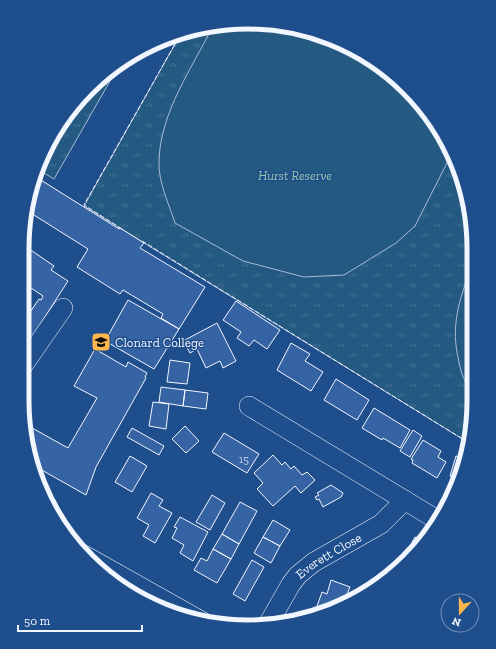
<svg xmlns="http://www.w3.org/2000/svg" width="496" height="649" font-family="'Zilla Slab',serif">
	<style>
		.grass { fill: url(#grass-tufts); stroke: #a8bbd7 }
		.pitch { fill: #245a82; stroke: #a8bbd7 }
		.building { fill: #3563a3; stroke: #f2f6ff }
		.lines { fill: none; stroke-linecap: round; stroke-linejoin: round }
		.minor-casing { stroke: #f2f6ff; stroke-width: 20 }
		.minor { stroke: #1f4e8c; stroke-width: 19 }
		.fence { stroke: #f2f6ff; stroke-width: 1; stroke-dasharray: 5 2; stroke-linecap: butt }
		.labels { text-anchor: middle; stroke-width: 3; stroke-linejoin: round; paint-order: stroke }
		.number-label { font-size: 11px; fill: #c3d1e8 }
		.park-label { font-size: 13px; font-style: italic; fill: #97c8a6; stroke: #1f4e8c }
		.poi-label { font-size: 13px; fill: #f2f6ff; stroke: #1f4e8c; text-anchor: start }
		.street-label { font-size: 13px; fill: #f2f6ff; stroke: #1f4e8c }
		.rim { fill: none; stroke: #f2f6ff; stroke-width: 5 }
	</style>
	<defs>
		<pattern id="grass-tufts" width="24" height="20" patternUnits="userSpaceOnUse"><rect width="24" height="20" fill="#245a82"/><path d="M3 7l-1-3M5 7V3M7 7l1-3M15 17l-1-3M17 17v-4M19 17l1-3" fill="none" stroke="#447295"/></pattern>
	</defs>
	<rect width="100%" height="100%" fill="#1f4e8c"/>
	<path class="grass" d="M204,26H292L373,60L436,122L457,162L472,219V431L469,443L84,206L179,37Z
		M116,66L118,67L54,179L39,170L69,111Z"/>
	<path class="pitch" d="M213,26H292L373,60L436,122L452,153L415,226L396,243L344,275L304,277L243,261L175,223C169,204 158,182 159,161C160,113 192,68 213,26Z
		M472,266V388C462,379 462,375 459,362C450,326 459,300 472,266Z"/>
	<path class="building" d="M36,177L119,229L120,228L144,243L140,248L205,287L179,329L161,318L163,314L123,290L120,294L77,267L88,249L26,210L30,189Z
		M22,244L54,266L51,270L68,281L30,340L22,336V324L39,299L41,300L43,296L22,282Z
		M128,300L179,329L154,369L105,341Z
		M236,301L280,330L267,349L254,340L249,346L237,338L241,332L223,320Z
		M217,323L236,361L223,368L220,361L206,368L197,349L190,353L183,341Z
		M291,343L310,354L305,361L323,372L311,391L277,370Z
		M95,349L126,367L128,362L147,373L145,377L146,378L96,467L86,495L31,464L25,424L68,448L97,398L74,386Z
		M170,360L190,363L187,384L167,382Z
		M336,379L369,400L357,420L324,400Z
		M161,387L185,390L183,406L159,402Z
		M185,390L208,393L206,409L183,406Z
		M153,402L169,404L166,429L149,426Z
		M374,408L410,430L400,448L383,438L382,440L362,428Z
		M185,426L199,441L186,453L172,439Z
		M132,428L164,446L159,455L127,437Z
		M413,430L422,436L410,457L400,451Z
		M224,433L259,454L247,473L212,452Z
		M423,440L441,451L438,457L446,462L437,478L412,463L413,460L411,459Z
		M273,455L282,465L285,462L291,469L294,466L302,475L307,472L315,480L301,493L295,486L273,506L257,489L263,483L254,473Z
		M130,456L147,466L132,492L115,482Z
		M456,456L465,458L459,479L450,476Z
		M331,485L343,493L341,497L323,507L319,499L317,500L315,497L319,495L317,493Z
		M151,493L163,500L159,506L172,513L155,543L143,536L149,525L137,518Z
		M212,495L225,503L210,530L196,522Z
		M240,502L257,511L239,544L222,534Z
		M180,517L208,532L193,561L180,553L184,545L172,538L177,528L174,527Z
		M273,520L290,530L280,546L263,537Z
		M222,534L239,544L231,559L213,549Z
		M263,537L280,546L271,563L254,553Z
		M415,537L422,541L406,556L402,554L405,555Z
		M213,549L231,559L217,583L194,570L201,558L207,561Z
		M402,554L406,556L394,569Z
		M252,560L264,567L245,601L233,594Z
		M331,580L350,587L343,604L321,615L311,617L315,612L322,592L327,594Z"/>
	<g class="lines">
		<g class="minor-casing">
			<g id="minor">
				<path d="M22,367L63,308"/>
				<path d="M249,406L439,521"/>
				<path d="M84,555L203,622"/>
				<path id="s1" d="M267,626L291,584L298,575L314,562L381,524L405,500"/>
			</g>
		</g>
		<use href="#minor" class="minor"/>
		<path class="fence" d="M122,229L84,205L179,37
			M142,241L469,443"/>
	</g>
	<defs>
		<g id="school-square" transform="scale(1)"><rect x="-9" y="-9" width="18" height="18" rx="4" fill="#ffb74d" stroke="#1f4e8c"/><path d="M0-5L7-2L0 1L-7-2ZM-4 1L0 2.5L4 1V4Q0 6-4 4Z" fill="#111"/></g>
	</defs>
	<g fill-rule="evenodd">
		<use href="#school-square" x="101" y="342"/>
	</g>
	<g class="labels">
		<g class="number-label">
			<text x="244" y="463">15</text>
		</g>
		<g class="park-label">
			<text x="295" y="180">Hurst Reserve</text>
		</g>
		<g class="poi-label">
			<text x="115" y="347">Clonard College</text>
		</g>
		<g class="street-label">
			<text dy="5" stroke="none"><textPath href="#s1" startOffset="96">Everett Close</textPath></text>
		</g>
	</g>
	<path d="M0 0H496V649H0ZM248 29H248A219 219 0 0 1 467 248V401A219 219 0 0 1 248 620H248A219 219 0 0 1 29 401V248A219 219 0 0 1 248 29Z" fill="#1f4e8c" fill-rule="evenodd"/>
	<path class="rim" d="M248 29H248A219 219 0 0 1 467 248V401A219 219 0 0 1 248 620H248A219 219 0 0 1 29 401V248A219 219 0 0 1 248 29Z"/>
	<g transform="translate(460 613) rotate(201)"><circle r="19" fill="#1f4e8c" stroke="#7391ba"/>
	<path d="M0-3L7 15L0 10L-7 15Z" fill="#ffb74d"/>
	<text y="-6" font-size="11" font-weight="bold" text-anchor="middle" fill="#f2f6ff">N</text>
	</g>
	<path d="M18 625v6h124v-6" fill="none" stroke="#f2f6ff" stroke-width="2"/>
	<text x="24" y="625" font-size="12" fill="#f2f6ff" stroke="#1f4e8c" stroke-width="3" paint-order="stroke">50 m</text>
</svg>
